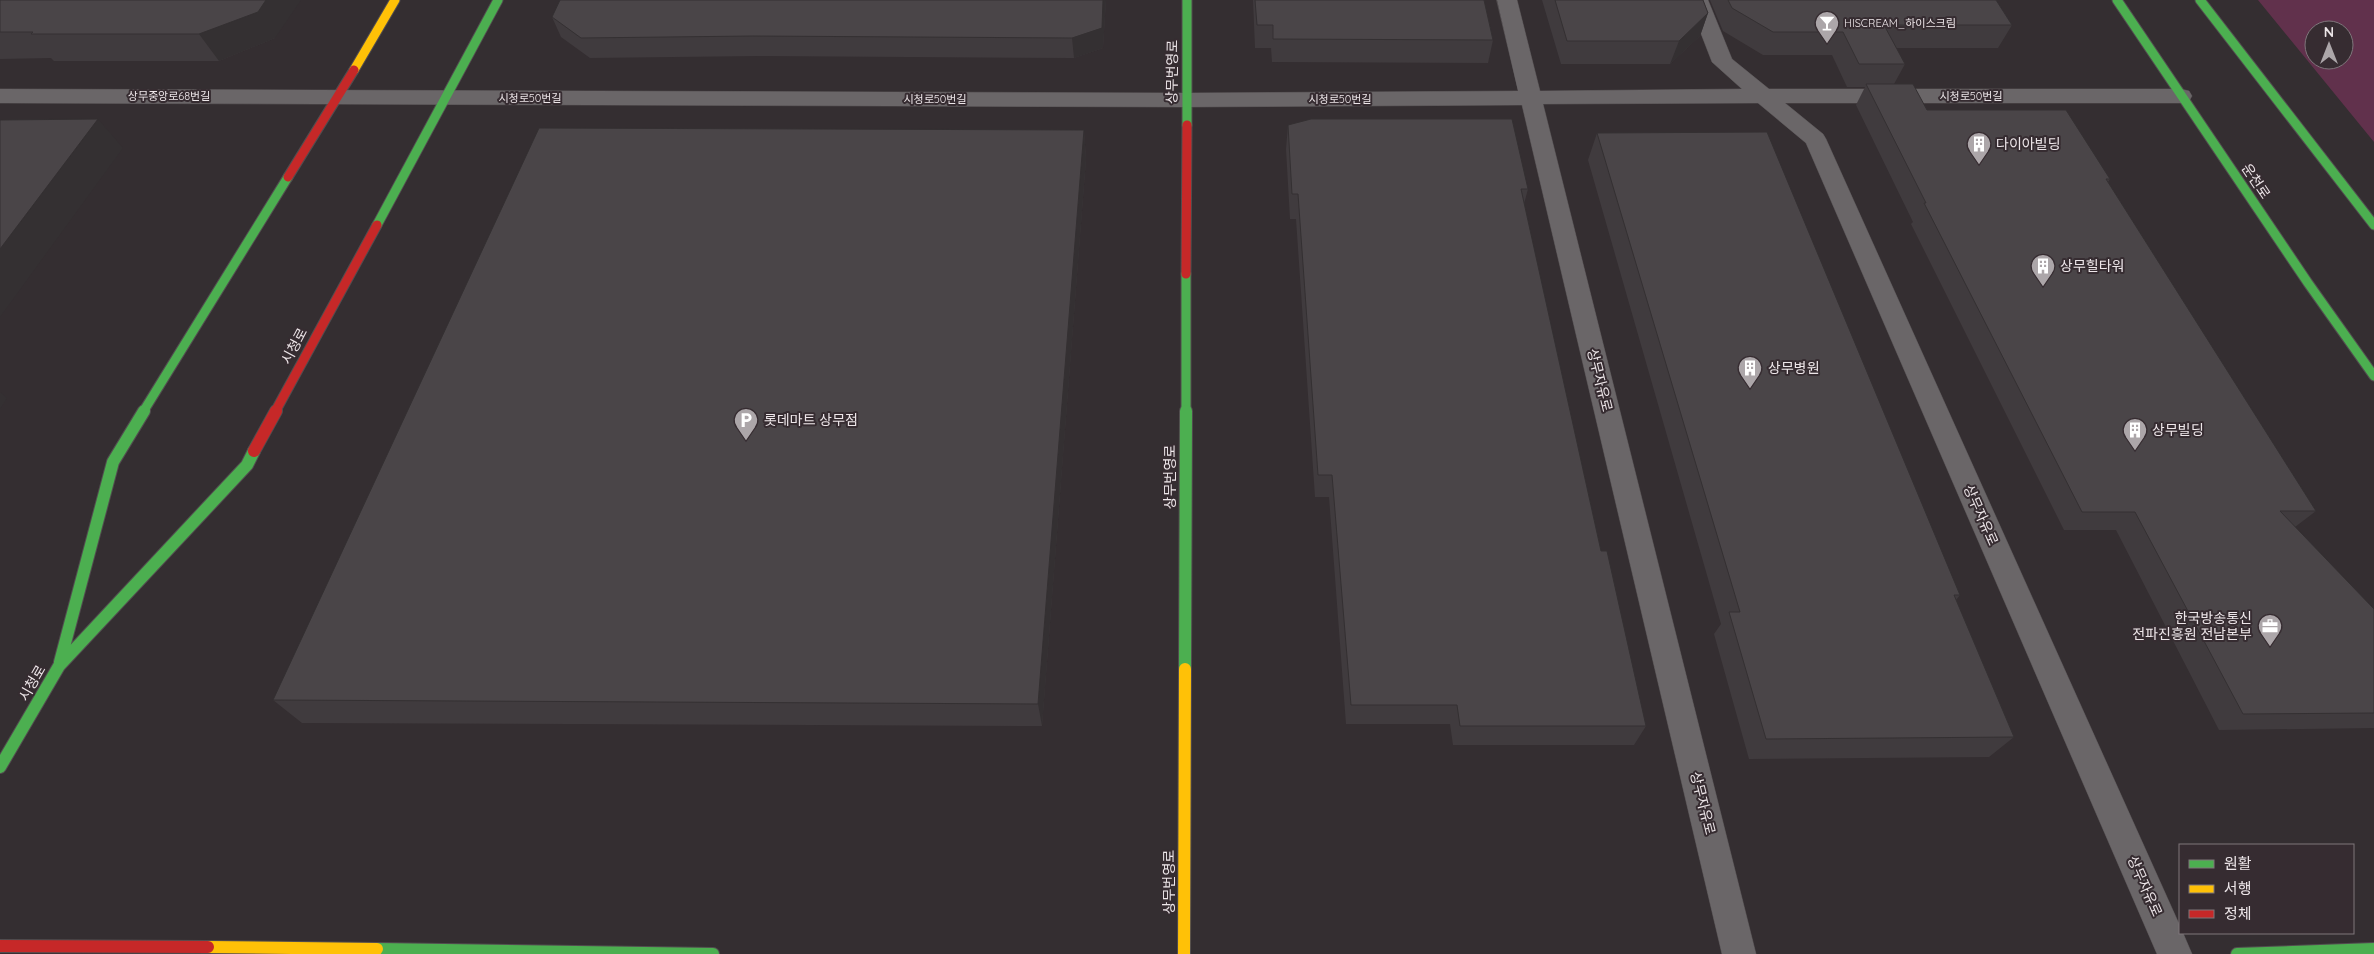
<svg xmlns="http://www.w3.org/2000/svg" width="2374" height="954" font-family="Quicksand,'Noto Sans KR',sans-serif">
	<style>
		.green { fill: #61314c; fill-rule: evenodd }
		.lines { fill: none; stroke-linecap: round; stroke-linejoin: round }
		.street-casing { stroke: #524d4f; stroke-width: 1 }
		.fast-far1-casing { stroke: #524d4f; stroke-width: 11 }
		.fast-casing { stroke: #524d4f; stroke-width: 14 }
		.slow-far1-casing { stroke: #524d4f; stroke-width: 11 }
		.slow-casing { stroke: #524d4f; stroke-width: 14 }
		.jam-far1-casing { stroke: #524d4f; stroke-width: 11 }
		.jam-casing { stroke: #524d4f; stroke-width: 14 }
		.street { fill: #6a6668; fill-rule: evenodd }
		.fast-far1 { stroke: #4caf50; stroke-width: 9 }
		.fast { stroke: #4caf50; stroke-width: 12 }
		.slow-far1 { stroke: #ffc107; stroke-width: 9 }
		.slow { stroke: #ffc107; stroke-width: 12 }
		.jam-far1 { stroke: #c62828; stroke-width: 9 }
		.jam { stroke: #c62828; stroke-width: 12 }
		.wall { fill: #403b3e }
		.shaded-wall { fill: #343032 }
		.building { fill: #4a4548; stroke: #343032 }
		.labels { text-anchor: middle; stroke-width: 4; stroke-linejoin: round; paint-order: stroke }
		.far-poi-label { font-size: 11px; fill: #ede6e9; stroke: #362c31; text-anchor: start }
		.far-street-label { font-size: 11px; fill: #ede6e9; stroke: #362c31 }
		.street-label { font-size: 14px; fill: #ede6e9; stroke: #362c31 }
		.poi-label { font-size: 14px; fill: #ede6e9; stroke: #362c31; text-anchor: start }
	</style>
	<rect width="100%" height="100%" fill="#342e31"/>
	<path class="green" d="M2258,0H2374V142ZM2314,30H2344V60H2314Z"/>
	<g class="lines">
		<g class="street-casing">
			<path id="street" d="M1497,0H1517L1540,91L1742,89L1712,62L1688,0H1708L1732,59L1769,89H2181L2189,91L2192,96L2189,101L2181,103H1785L1823,134L1826,139L2180,926V933H2183L2192,954H2157L1806,143L1758,103L1543,104L1756,954H1722L1522,105L1186,107L0,103V89L1186,93L1518,91Z"/>
		</g>
		<g class="fast-far1-casing">
			<path id="fast-far1" d="M1187,0V125
				M2117,0L2308,283L2374,376
				M2200,0L2374,225
				M377,225L498,0
				M143,412L288,177
				M1186,412V274"/>
		</g>
		<g class="fast-casing">
			<path id="fast" d="M60,662L113,462L144,411
				M1185,669L1186,411
				M0,767L59,666L247,465L254,451
				M377,949L713,954
				M2237,954L2374,949"/>
		</g>
		<g class="slow-far1-casing">
			<path id="slow-far1" d="M354,70L395,0"/>
		</g>
		<g class="slow-casing">
			<path id="slow" d="M208,947L377,949
				M1184,954L1185,669"/>
		</g>
		<g class="jam-far1-casing">
			<path id="jam-far1" d="M288,177L354,70
				M1186,274L1187,125
				M275,412L377,225"/>
		</g>
		<g class="jam-casing">
			<path id="jam" d="M254,451L276,411
				M0,946L208,947"/>
		</g>
		<use href="#street" class="street"/>
		<use href="#fast-far1" class="fast-far1"/>
		<use href="#fast" class="fast"/>
		<use href="#slow-far1" class="slow-far1"/>
		<use href="#slow" class="slow"/>
		<use href="#jam-far1" class="jam-far1"/>
		<use href="#jam" class="jam"/>
	</g>
	<path class="wall" d="M0,0L275,38L219,61H54L51,58L0,59Z
		M1106,0L1103,48L1074,58L759,56L590,58L561,37L552,17Z
		M1253,0H1484L1493,40L1488,63L1272,62L1271,48H1255Z
		M1542,0H1703L1708,13L1700,36L1670,64H1561Z
		M1710,0H1996L2012,25L1998,48H1896L1905,64L1894,84L1927,110L2110,179L2108,182L2316,511L2295,527L2374,609V728L2219,730L2116,530H2064L1911,224L1913,222L1856,105L1865,87H1847L1832,55H1763L1723,31Z
		M1288,125L1528,189L1524,204L1601,551L1646,726L1634,745H1453L1450,724H1346L1329,497H1315L1296,219H1290L1286,149Z
		M1084,130L1086,159L1042,726L302,723L273,700Z
		M1597,133L1960,595L1956,600L2014,737L1989,757L1749,759L1714,634L1721,624L1588,160Z"/>
	<path class="shaded-wall" d="M266,0H301L275,38L219,61L199,34Z
		M1103,0H1106L1103,48L1074,58L1072,38Z
		M1708,13L1700,36L1670,64L1679,41Z
		M98,119L123,148L0,317V249Z
		M1084,130L1086,159L1042,726L1038,704Z
		M0,392L7,398L0,409Z"/>
	<path class="building" d="M0,0H266L258,12L199,34H31L33,32H0Z
		M560,0H1103L1102,28L1072,38L752,36L581,38L552,17Z
		M1255,0H1484L1493,40L1273,39V25H1257Z
		M1555,0H1703L1708,13L1679,41H1567Z
		M1728,0H1996L2012,25H1884L1905,64H1859L1843,32H1773L1732,8Z
		M1866,84H1913L1927,110H2066L2110,179H2106L2316,511H2280L2374,609V713L2243,714L2135,512H2082L1924,203H1926Z
		M98,119L0,249V120Z
		M1311,119H1512L1528,189H1521L1601,551H1607L1646,726H1460L1457,705H1351L1332,475H1318L1298,194H1292L1288,125Z
		M539,128L1084,130L1038,704L273,700Z
		M1767,132L1960,595H1954L2014,737L1766,739L1729,612H1740L1597,133Z"/>
	<defs>
		<g id="bar-pin" transform="scale(1.25)"><path d="M0 17L-7.5 6A9.5 9.5 0 1 1 7.5 6Z" fill="#aca6a9" stroke="#362c31"/><path d="M-6-5H6L.8 .8V4.5H3.5V6h-7V4.5H-.8V.8Z" fill="#fff"/></g>
		<g id="building-pin" transform="scale(1.25)"><path d="M0 17L-7.5 6A9.5 9.5 0 1 1 7.5 6Z" fill="#aca6a9" stroke="#362c31"/><path d="M-4-6H4V6H1V3H-1V6H-4ZM-2.5-4.3h1.7v1.8h-1.7ZM.8-4.3h1.7v1.8H.8ZM-2.5-1h1.7V.8h-1.7ZM.8-1h1.7V.8H.8Z" fill="#fff"/></g>
		<g id="parking-pin" transform="scale(1.25)"><path d="M0 17L-7.5 6A9.5 9.5 0 1 1 7.5 6Z" fill="#aca6a9" stroke="#362c31"/><path d="M-3.5-5.5H1a3.5 3.5 0 0 1 0 7H-1V5.5H-3.5ZM-1-3.4V-.6H.8a1.4 1.4 0 0 0 0-2.8Z" fill="#fff"/></g>
		<g id="office-pin" transform="scale(1.25)"><path d="M0 17L-7.5 6A9.5 9.5 0 1 1 7.5 6Z" fill="#aca6a9" stroke="#362c31"/><path d="M-6-3h4V-5.5h4V-3h4V5H-6ZM-1-4.5V-3h2v-1.5ZM-6 0V1H6V0Z" fill="#fff"/></g>
	</defs>
	<g fill-rule="evenodd">
		<use href="#bar-pin" x="1827" y="23"/>
		<use href="#building-pin" x="1979" y="144"/>
		<use href="#building-pin" x="2043" y="266"/>
		<use href="#building-pin" x="1750" y="368"/>
		<use href="#parking-pin" x="746" y="420"/>
		<use href="#building-pin" x="2135" y="430"/>
		<use href="#office-pin" x="2270" y="626"/>
	</g>
	<g class="labels">
		<g class="far-poi-label">
			<text x="1844" y="27">HISCREAM_하이스크림</text>
		</g>
		<g class="far-street-label">
			<text x="169" y="100">상무중앙로68번길</text>
			<text x="1971" y="100">시청로50번길</text>
			<text x="530" y="102">시청로50번길</text>
			<text x="935" y="103">시청로50번길</text>
			<text x="1340" y="103">시청로50번길</text>
		</g>
		<g class="street-label">
			<text transform="translate(1172 72) rotate(-89)" y="5">상무번영로</text>
			<text transform="translate(2256 181) rotate(56)" y="5">운천로</text>
			<text transform="translate(294 346) rotate(-62)" y="5">시청로</text>
			<text transform="translate(1600 380) rotate(76)" y="5">상무자유로</text>
			<text transform="translate(1170 477) rotate(-90)" y="5">상무번영로</text>
			<text transform="translate(1981 515) rotate(66)" y="5">상무자유로</text>
			<text transform="translate(32 683) rotate(-60)" y="5">시청로</text>
			<text transform="translate(1703 803) rotate(76)" y="5">상무자유로</text>
			<text transform="translate(1169 882) rotate(-90)" y="5">상무번영로</text>
			<text transform="translate(2145 886) rotate(66)" y="5">상무자유로</text>
		</g>
		<g class="poi-label">
			<text x="1996" y="149">다이아빌딩</text>
			<text x="2060" y="271">상무힐타워</text>
			<text x="1768" y="373">상무병원</text>
			<text x="764" y="425">롯데마트 상무점</text>
			<text x="2152" y="435">상무빌딩</text>
			<text x="2252" y="623" text-anchor="end">한국방송통신<tspan x="2252" dy="16">전파진흥원 전남본부</tspan></text>
		</g>
	</g>
	<rect x="2179" y="844" width="175" height="90" fill="#362c31" stroke="#7f767b"/>
	<rect x="2189" y="860" width="25" height="8" fill="#4caf50" stroke="#7f767b"/>
	<text x="2224" y="869" font-size="15" fill="#ede6e9">원활</text>
	<rect x="2189" y="885" width="25" height="8" fill="#ffc107" stroke="#7f767b"/>
	<text x="2224" y="894" font-size="15" fill="#ede6e9">서행</text>
	<rect x="2189" y="910" width="25" height="8" fill="#c62828" stroke="#7f767b"/>
	<text x="2224" y="919" font-size="15" fill="#ede6e9">정체</text>
	<g transform="translate(2329 45)"><circle r="24" fill="#362c31" stroke="#7f767b"/>
	<path d="M0-4L9 19L0 12L-9 19Z" fill="#aca6a9"/>
	<text y="-8" font-size="14" font-weight="bold" text-anchor="middle" fill="#ede6e9">N</text>
	</g>
</svg>
